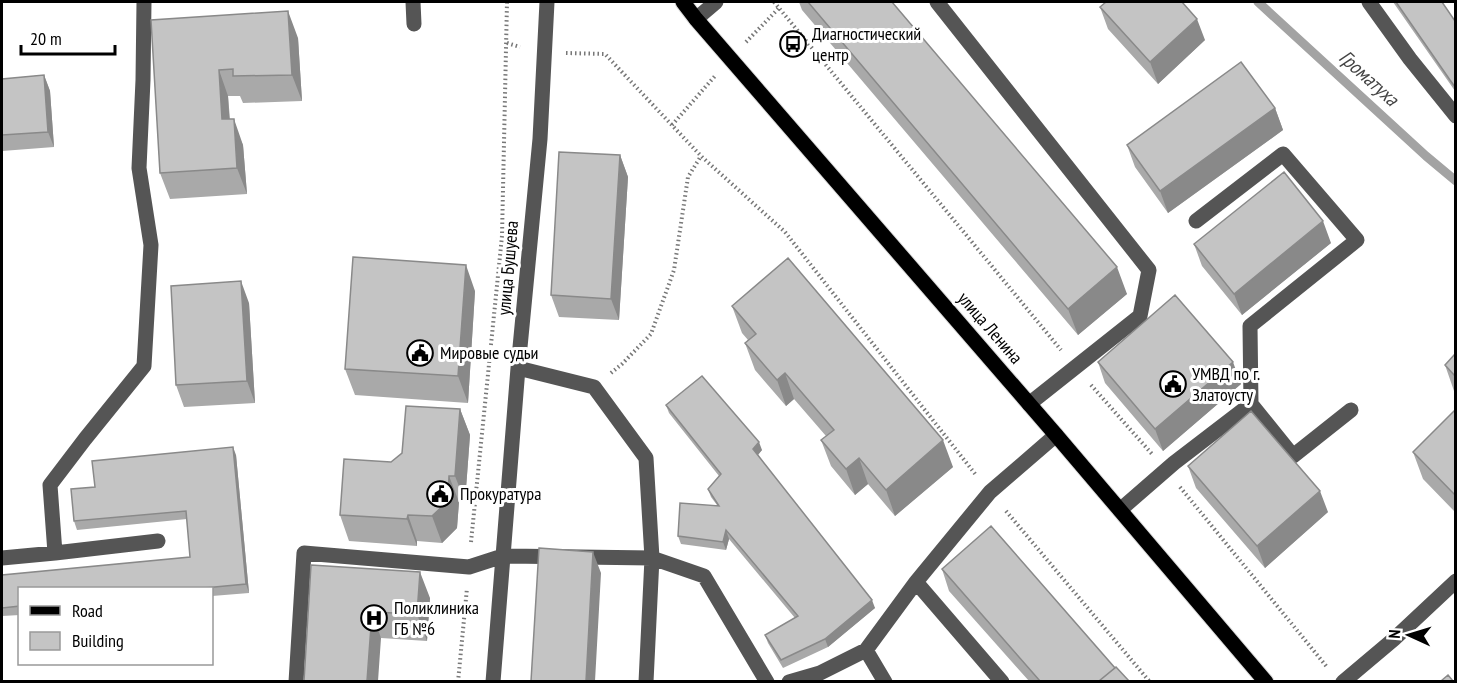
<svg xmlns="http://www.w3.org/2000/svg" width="1457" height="683" font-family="'PT Sans Narrow',sans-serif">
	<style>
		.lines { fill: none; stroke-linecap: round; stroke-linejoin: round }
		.stream { stroke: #a3a3a3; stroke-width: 9 }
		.major-casing { stroke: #dbdbdb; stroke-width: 17 }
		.path { stroke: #777; stroke-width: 4; stroke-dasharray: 1.5 3; stroke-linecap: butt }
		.minor { stroke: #555; stroke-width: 15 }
		.major { stroke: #000; stroke-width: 15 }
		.wall { fill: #a9a9a9 }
		.shaded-wall { fill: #898989 }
		.building { fill: #c4c4c4; stroke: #898989; stroke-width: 1.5 }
		.labels { text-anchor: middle; stroke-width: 6; stroke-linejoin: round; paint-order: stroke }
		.poi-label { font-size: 18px; fill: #000; stroke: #fff; text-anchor: start }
		.street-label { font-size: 18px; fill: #000; stroke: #fff }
		.water-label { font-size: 20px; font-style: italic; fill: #444; stroke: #fff }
	</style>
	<rect width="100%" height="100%" fill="#fff"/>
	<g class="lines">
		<path class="stream" d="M1258,2L1426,156L1456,181"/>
		<g class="major-casing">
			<path id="major" d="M683,2L696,19L1056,435L1266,682"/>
		</g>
		<path class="path" d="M774,2L1061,350
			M746,42L779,8
			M507,43L520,47
			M566,53L605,54L701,156L785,232L976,475
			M672,125L715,76
			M611,373L622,364L651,334L674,270L688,177L701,156
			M1091,385L1152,454
			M1180,487L1327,667
			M1006,511L1150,682
			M471,542L502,236L507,2
			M458,682L467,588"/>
		<path class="minor" d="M144,2L143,80L139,168L151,245L144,366L85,439L50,485L55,553L158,541
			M413,2L414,24
			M937,2L1149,270L1140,316L1029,404
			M1369,2L1410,59L1456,116
			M696,19L716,2
			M1196,221L1283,154L1357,240L1250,326L1251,404L1293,456L1351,410
			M518,368L594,387L646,458L652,558L704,576L767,682
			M1120,510L1174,463L1251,404
			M2,558L55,553
			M916,582L990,492L1056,435
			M866,650L916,582L1002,682
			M296,682L304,553L469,567L503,556L652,558L646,682
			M493,682L518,368L540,139L547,2
			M789,682L820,673L866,650L885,682
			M1343,682L1394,639L1456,581"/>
		<use href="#major" class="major"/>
	</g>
	<path class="wall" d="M799,2H892L1127,294L1078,335L802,10Z
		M1393,2H1442L1455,21V91Z
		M1100,7L1205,40L1158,84L1108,29Z
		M151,20L298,38L302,101L243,103L240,96H228L230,119L243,145L247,194L170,199L160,173Z
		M44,75L50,91L54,147L2,151V79Z
		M1275,108L1283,130L1168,213L1135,167L1127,145Z
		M620,155L628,177L619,320L559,317L551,295Z
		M1331,243L1242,315L1202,266L1194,244Z
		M475,291L468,403L355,395L345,369Z
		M249,303L255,403L184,407L176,385Z
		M732,306L953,467L895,516L868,484L855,495L831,466L821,440L826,436L794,399L786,406L755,370L745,343L748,340L742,333Z
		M1455,354V393L1454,391L1445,365Z
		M1098,362L1241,384L1163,451L1105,383Z
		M666,405L762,450L758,455L875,608L828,647L783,668L768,643L765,635L795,618L729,539L726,550L681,544L678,536L717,505L711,497L708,489L719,476L669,413Z
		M460,409L470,435L465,502H459L457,528L442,543L417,541V546L349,541L340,515L391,462Z
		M1455,410V512L1423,479L1413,452Z
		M236,455L249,593L212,596V588H20V615L2,616V575L190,557L187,519L77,530L74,521Z
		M1188,466L1328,512L1265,568L1196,488Z
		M311,565L430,598L427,641L381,638Z
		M942,569L1115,668L1129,681H1029L949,591Z"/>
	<path class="shaded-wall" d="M288,11L298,38L302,101L292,75Z
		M1197,19L1205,40L1158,84L1150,62Z
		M219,70L228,96L231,146L222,119Z
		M44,75L50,91L54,147L48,132Z
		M1275,108L1283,130L1168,213L1160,191Z
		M234,119L243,145L247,194L237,168Z
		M620,155L628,177L619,320L611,299Z
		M1323,221L1331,243L1242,315L1234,294Z
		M466,265L475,291L468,403L458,376Z
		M1117,267L1127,294L1078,335L1068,309Z
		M241,281L249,303L255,403L247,381Z
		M1233,362L1241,384L1163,451L1155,429Z
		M785,373L794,399L786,406L777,380Z
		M460,409L470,435L465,502L455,476Z
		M943,440L953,467L895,516L886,490Z
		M759,442L762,450L756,457L753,449Z
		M233,447L236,455L249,593L246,584Z
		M859,458L868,484L855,495L846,469Z
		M449,476L459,502L457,528L442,543L432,516Z
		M1320,491L1328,512L1265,568L1257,546Z
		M408,515L417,541V546L407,519Z
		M726,530L729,539L726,550L723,542Z
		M593,552L601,573L595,681H586Z
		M420,572L430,598L427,641L417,614Z
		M872,600L875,608L828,647L825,639Z
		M372,612L381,638L378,681H367Z"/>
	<path class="building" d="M808,2H892L1117,267L1068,309Z
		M1106,2H1182L1197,19L1150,62L1100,7Z
		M1396,2H1442L1455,21V87L1450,80Z
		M288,11L292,75L233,76V69L219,70L222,119H234L237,168L160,173L151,20Z
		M1241,62L1275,108L1160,191L1127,145Z
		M44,75L48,132L2,135V79Z
		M559,152L620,155L611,299L551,295Z
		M1284,172L1323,221L1234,294L1194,244Z
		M353,257L466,265L458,376L345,369Z
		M788,258L943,440L886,490L859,458L846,469L821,440L834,430L785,373L777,380L745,343L756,334L732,306Z
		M241,281L247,381L176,385L171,286Z
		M1175,295L1233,362L1155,429L1098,362Z
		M1455,354V376L1445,365Z
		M702,376L759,442L753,449L872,600L825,639L781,660L765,635L798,616L726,530L723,542L678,536L680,503L719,506L708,489L721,474L666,405Z
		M406,406L460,409L455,476H449L448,501L432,516L408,515L407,519L340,515L344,459L391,462L402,453Z
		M1455,410V495L1413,452Z
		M1251,411L1320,491L1257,546L1188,466Z
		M233,447L246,584L204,588H20V606L2,608V575L190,557L186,511L74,521L71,489L95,487L92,461Z
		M991,526L1115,668L1099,681H1040L942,569Z
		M539,548L593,552L586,681H531Z
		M311,565L420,572L417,614L372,612L367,681H304Z
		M1116,667L1129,681H1099Z
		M1448,675L1453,681H1441Z"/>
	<defs>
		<g id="bus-ring" transform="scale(1.35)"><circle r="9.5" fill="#fff" stroke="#000" stroke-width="1.5"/><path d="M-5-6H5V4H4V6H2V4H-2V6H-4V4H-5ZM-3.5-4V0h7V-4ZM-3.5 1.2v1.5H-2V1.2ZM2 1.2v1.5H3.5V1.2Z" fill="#000"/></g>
		<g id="civic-ring" transform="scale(1.35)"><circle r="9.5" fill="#fff" stroke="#000" stroke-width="1.5"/><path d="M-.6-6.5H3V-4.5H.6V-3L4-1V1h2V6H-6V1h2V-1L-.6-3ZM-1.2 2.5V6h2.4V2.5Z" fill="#000"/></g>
		<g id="hospital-ring" transform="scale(1.35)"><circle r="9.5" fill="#fff" stroke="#000" stroke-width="1.5"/><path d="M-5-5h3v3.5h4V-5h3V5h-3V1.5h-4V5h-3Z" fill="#000"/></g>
	</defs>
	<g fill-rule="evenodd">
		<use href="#bus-ring" x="793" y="44"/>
		<use href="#civic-ring" x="420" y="353"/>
		<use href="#civic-ring" x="1173" y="384"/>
		<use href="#civic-ring" x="440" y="494"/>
		<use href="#hospital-ring" x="374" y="618"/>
	</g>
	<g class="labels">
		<g class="poi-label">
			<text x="812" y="40">Диагностический<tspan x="812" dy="21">центр</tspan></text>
			<text x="440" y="359">Мировые судьи</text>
			<text x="1192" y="380">УМВД по г.<tspan x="1192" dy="21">Златоусту</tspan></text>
			<text x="460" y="500">Прокуратура</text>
			<text x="394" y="614">Поликлиника<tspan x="394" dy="21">ГБ №6</tspan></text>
		</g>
		<g class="street-label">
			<text transform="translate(508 268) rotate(-85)" y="6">улица Бушуева</text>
			<text transform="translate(990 328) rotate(49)" y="6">улица Ленина</text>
		</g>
		<g class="water-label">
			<text transform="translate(1369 78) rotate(42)" y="7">Громатуха</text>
		</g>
	</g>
	<rect width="1457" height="683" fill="none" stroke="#000000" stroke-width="6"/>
	<rect x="18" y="587" width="195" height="78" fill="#ffffff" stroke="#999999" stroke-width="1.5"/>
	<rect x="30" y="606" width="30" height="9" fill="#000000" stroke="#999999" stroke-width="1.5"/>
	<text x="72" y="617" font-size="18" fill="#000000">Road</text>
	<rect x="30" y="632" width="30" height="18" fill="#c4c4c4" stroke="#999999" stroke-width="1.5"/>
	<text x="72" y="647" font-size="18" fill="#000000">Building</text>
	<g transform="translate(1409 635) rotate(274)" stroke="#ffffff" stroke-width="4.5" paint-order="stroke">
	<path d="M0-4.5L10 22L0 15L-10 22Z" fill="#000000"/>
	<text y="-9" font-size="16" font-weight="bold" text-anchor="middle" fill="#000000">N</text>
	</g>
	<path d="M21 45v9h94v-9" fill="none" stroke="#000000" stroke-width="3"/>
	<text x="30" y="45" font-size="18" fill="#000000" stroke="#ffffff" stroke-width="4.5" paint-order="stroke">20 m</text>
</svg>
